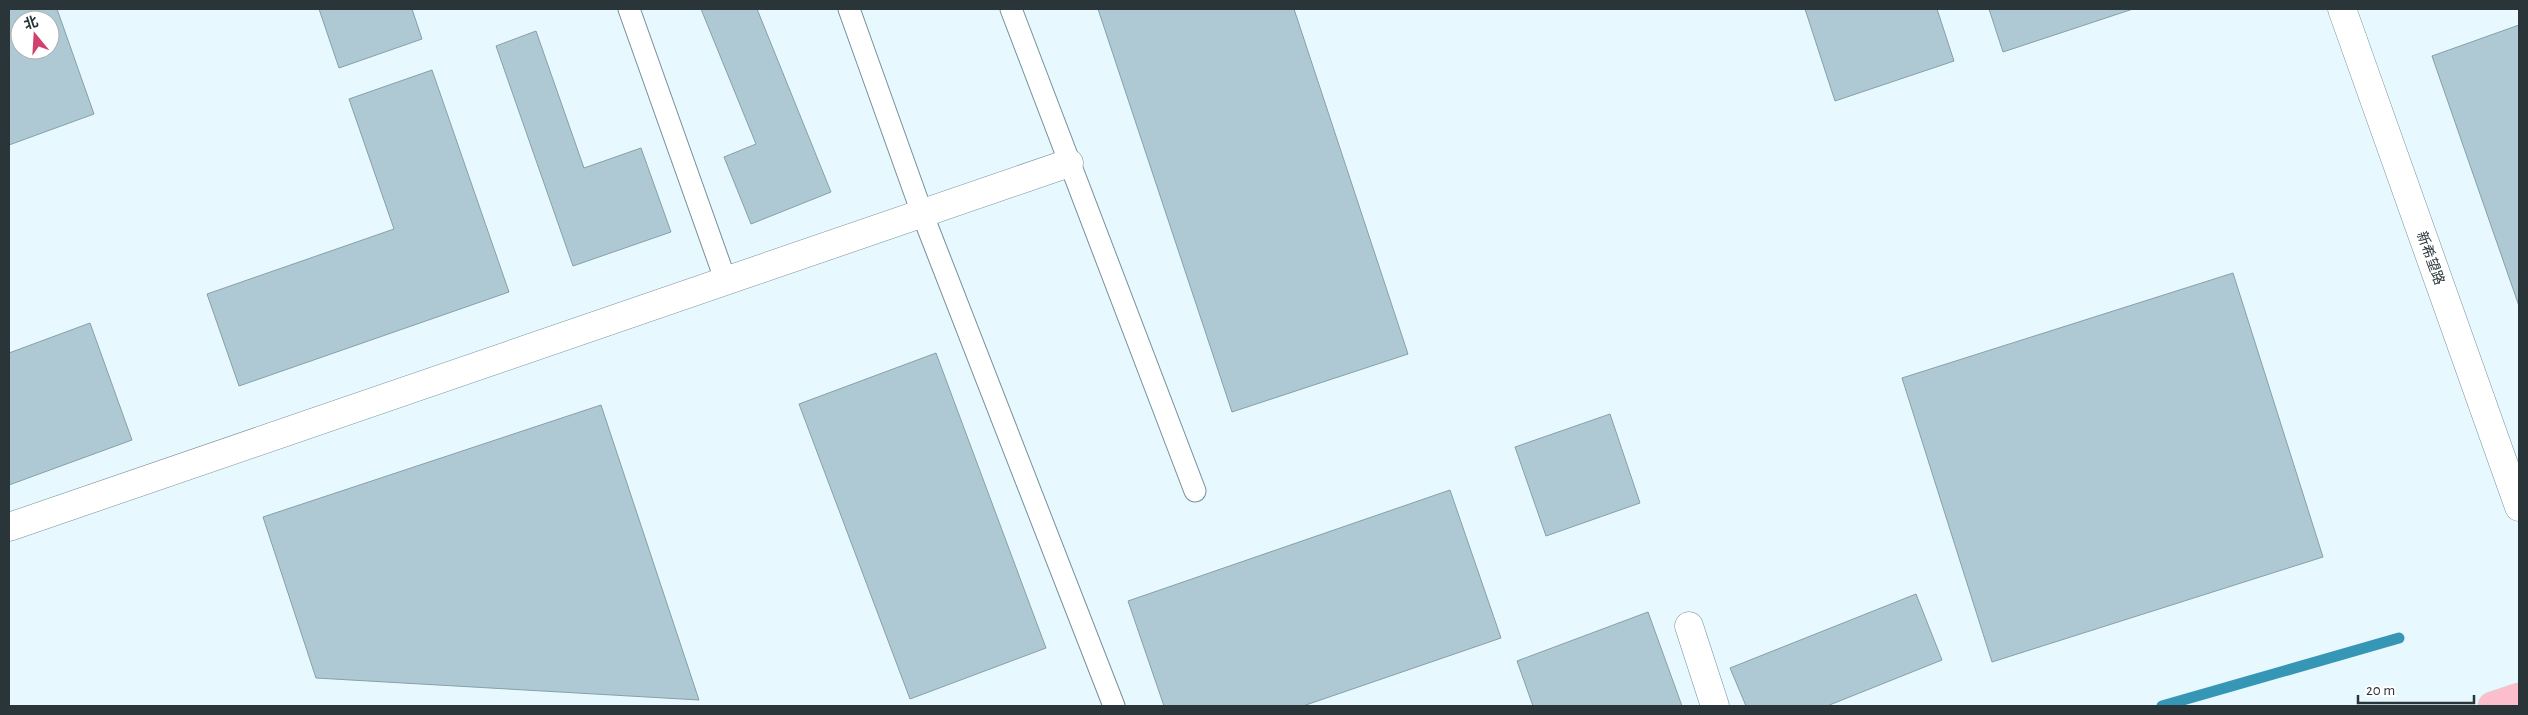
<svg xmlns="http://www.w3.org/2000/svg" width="2528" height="715" font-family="'Alegreya Sans','Noto Sans SC',sans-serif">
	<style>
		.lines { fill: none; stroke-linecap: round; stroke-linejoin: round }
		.stream { stroke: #3596b5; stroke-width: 11 }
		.building { fill: #afc9d4; stroke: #86a0aa; fill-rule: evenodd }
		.service-casing { stroke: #76909a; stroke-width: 23 }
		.minor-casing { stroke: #76909a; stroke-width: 29 }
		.primary-casing { stroke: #d4d7d7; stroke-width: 29 }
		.service { stroke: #fff; stroke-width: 21 }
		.minor { stroke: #fff; stroke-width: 28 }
		.primary { stroke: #fdbecc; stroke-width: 28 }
		.labels { text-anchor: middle; stroke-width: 4; stroke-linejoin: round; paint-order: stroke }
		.street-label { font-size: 14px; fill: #2a3539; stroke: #fff }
	</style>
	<rect width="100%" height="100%" fill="#e7f8fe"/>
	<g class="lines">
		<path class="stream" d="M2162,706L2399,638"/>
	</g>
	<path class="building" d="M9,9H57L94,114L9,145ZM20,20H50V50H20Z
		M319,9H412L422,39L339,68Z
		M701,9H757L831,192L751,224L724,157L756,144Z
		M1098,9H1294L1408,354L1232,412Z
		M1805,9H1937L1954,61L1835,101Z
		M1989,9H2133L2003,52Z
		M2519,25V306L2432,56Z
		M536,31L584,168L641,148L671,232L573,266L496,46Z
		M432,70L509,292L239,386L207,294L394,229L349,99Z
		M2233,273L2323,557L1992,662L1902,378Z
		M90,323L132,440L9,485V353Z
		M936,353L1046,648L910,699L799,404Z
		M601,405L699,700L316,678L263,517Z
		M1610,414L1640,503L1546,536L1515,447Z
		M1450,490L1501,638L1303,706H1164L1128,601Z
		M1916,594L1942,660L1827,706H1746L1730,668Z
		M1648,612L1682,706H1533L1517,661Z"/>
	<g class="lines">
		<g class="service-casing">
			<path id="service" d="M629,9L725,279
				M849,9L922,213L1114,706
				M1011,9L1195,491"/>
		</g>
		<g class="minor-casing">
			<path id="minor" d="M2342,9L2519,507
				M9,527L1069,163
				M1689,626L1715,706"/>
		</g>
		<g class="primary-casing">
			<path id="primary" d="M2492,706L2519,697"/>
		</g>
		<use href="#service" class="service"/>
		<use href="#minor" class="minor"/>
		<use href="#primary" class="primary"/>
	</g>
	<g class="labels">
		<g class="street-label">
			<text transform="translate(2431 258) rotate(70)" y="5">新希望路</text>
		</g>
	</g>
	<rect width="2528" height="715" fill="none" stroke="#2a3539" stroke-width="20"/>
	<g transform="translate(35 35) rotate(342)"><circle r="24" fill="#ffffff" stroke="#aaaeb0"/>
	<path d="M0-4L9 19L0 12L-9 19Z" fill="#d0426d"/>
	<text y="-8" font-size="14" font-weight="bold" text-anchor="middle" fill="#2a3539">北</text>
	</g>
	<path d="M2358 695v8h116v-8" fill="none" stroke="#2a3539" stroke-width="2.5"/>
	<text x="2366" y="695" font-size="15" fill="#2a3539" stroke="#ffffff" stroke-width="4" paint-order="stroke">20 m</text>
</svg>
